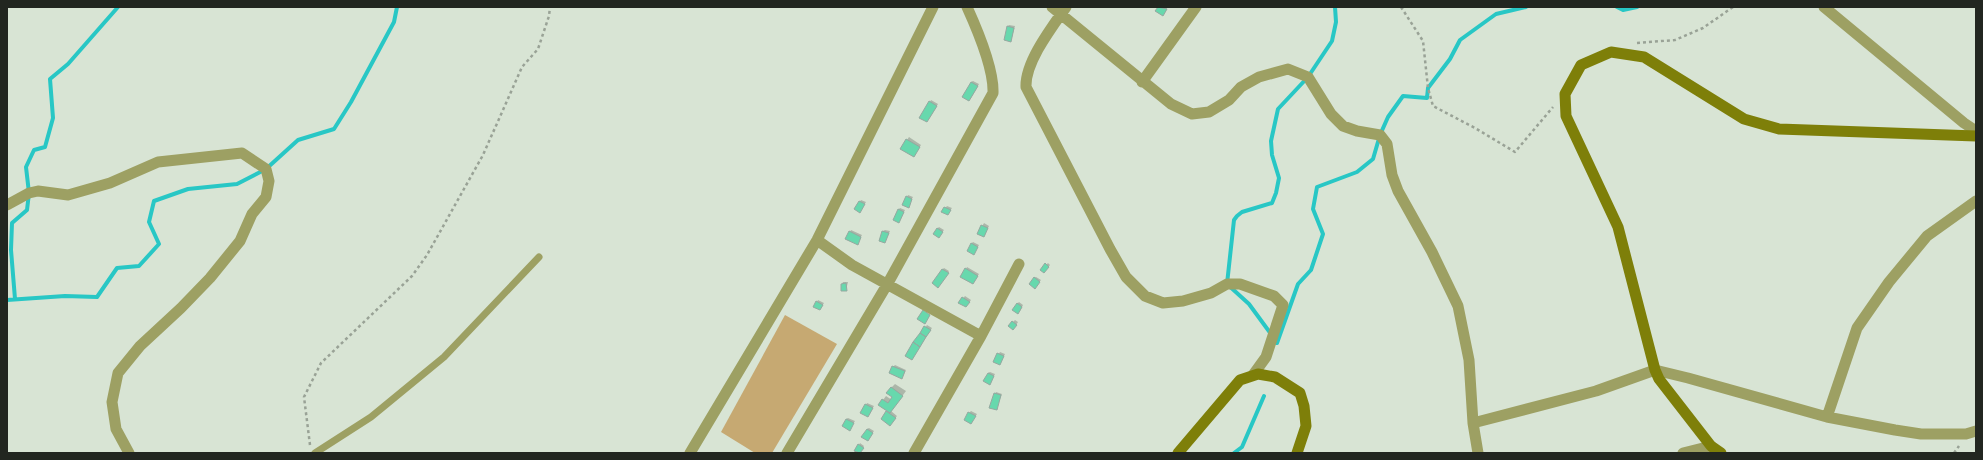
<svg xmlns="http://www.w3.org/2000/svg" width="1983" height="460" font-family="'Asap Condensed',sans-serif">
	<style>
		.green { fill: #c6a972 }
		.shadow { fill: #0003 }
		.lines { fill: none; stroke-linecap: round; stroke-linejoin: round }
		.stream { stroke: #28c7c5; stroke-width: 4 }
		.building { fill: #67d8ad; stroke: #95a8a0 }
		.path { stroke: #99a296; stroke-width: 2.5; stroke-dasharray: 3 3; stroke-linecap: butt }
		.service { stroke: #9da063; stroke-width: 7 }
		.minor { stroke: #9da063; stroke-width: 11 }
		.secondary { stroke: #7e7f09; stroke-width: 11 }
	</style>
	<rect width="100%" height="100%" fill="#d8e4d4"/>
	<path class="green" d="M785,315L837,344L772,453H755L721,432Z"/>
	<path class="shadow" d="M1159,7H1168L1164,13L1157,10Z
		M1009,25L1015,26L1011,41L1007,27Z
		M973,81L979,84L971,98V82Z
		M931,100L938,104L929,119L930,102Z
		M909,137L921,145L914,156L901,149Z
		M908,195L913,197L908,206L907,197Z
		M861,200L866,202L861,210L855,209Z
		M947,206L952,208L949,212L943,211Z
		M900,208L905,210L900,220L899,209Z
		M984,223L989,226L984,236L978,234Z
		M939,227L944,230L940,235L937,229Z
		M851,230L862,235L857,244L850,232Z
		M885,230L890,231L885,242L883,231Z
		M973,242L979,245L975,252L971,244Z
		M1048,263L1050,265L1044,272L1041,270Z
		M967,267L979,274L974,281L966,269Z
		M944,268L949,271L940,285L943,269Z
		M1036,277L1041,280L1036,286L1034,278Z
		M843,282H848L846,290L842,284Z
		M965,296L971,300L968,304L960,302Z
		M818,300L824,303L821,308L817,302Z
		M1019,302L1023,305L1020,311L1017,304Z
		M1015,320L1018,322L1015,327L1009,326Z
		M927,325L932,328L913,357L906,356Z
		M1000,352L1005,354L1000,364L995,361Z
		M895,365L906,370L902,378L893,367Z
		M990,372L995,374L991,382L988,373Z
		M895,384L906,391L891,411L897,416L891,423L882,419L888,411L883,400L886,396L892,400L894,397L891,388Z
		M996,392L1002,394L996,409L995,394Z
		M867,403L874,406L868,416L866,405Z
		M971,411L977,414L971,423L969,413Z
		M848,418L855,421L850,429L846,419Z
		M869,428L874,431L869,438L867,429Z
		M860,443L864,446L861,451L859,445Z"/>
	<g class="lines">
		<path class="stream" d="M1617,7L1623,10L1637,7
			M15,299L11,250L12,223L27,210L29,193L26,167L34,150L45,147L53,118L50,79L68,64L118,7
			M7,300L65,296L97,297L117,268L139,266L159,244L149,222L154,201L188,189L237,184L266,169L298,140L334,129L351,102L394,22L397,7
			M1271,334L1249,304L1227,284L1234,220L1237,216L1242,212L1272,203L1276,193L1279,178L1272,155L1271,141L1278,109L1308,77L1332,41L1336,22L1335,7
			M1277,343L1298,284L1311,270L1323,234L1313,209L1317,187L1357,172L1373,159L1380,135L1388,117L1403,96L1427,98L1428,88L1450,59L1460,40L1496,14L1526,7
			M1234,453L1242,447L1264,396"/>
	</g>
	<path class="building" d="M1158,7L1167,9L1163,16L1155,11Z
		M1007,26L1014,28L1011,42L1004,40Z
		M971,82L978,86L969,101L962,97Z
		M929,101L937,106L927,122L919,118Z
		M906,139L920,147L914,157L900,149Z
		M906,196L912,199L909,208L902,205Z
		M859,201L865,204L860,213L854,209Z
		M944,207L951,210L948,215L941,212Z
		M898,209L904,212L899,223L893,220Z
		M981,225L988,228L984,237L977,234Z
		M937,228L943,232L939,238L933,234Z
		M849,231L861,237L858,245L845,239Z
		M882,231L889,233L885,243L879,241Z
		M971,243L978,247L974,255L967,251Z
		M1045,263L1049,267L1044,273L1040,270Z
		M965,268L978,276L973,284L960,277Z
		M942,269L949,273L938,288L932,283Z
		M1034,277L1040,282L1035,289L1029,284Z
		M846,283L847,291H841V284Z
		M962,297L970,302L966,307L958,303Z
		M816,301L823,305L820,310L813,307Z
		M1017,303L1022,307L1018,314L1012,310Z
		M923,310L930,315L925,324L917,319Z
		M1012,321L1017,325L1013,330L1008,326Z
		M924,326L931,330L926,337L920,333Z
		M920,333L926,337L920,347L913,342Z
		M913,342L920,347L912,360L905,356Z
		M997,353L1004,356L1000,365L993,362Z
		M892,366L905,371L902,379L889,373Z
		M988,373L994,376L990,385L983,381Z
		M891,387L903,396L890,413L878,405L882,399L888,403L892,397L886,393Z
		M994,393L1001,395L997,410L989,408Z
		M865,404L873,408L868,417L860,413Z
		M886,411L896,418L890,426L881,419Z
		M968,412L976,416L971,424L964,420Z
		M846,419L854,423L850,431L842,426Z
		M867,429L873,433L868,441L861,437Z
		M858,444L864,448L860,453L854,451Z"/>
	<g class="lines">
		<path class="path" d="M1401,7L1423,41L1428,88L1433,106L1475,128L1515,152L1553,107
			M1637,43L1675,40L1703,28L1733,7
			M310,445L304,397L321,363L412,276L427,255L483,155L522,67L538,49L549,16L550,7
			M1954,453L1959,446"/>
		<path class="service" d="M315,453L371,417L444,357L539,257"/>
		<path class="minor" d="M1052,7L1171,104L1192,114L1209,112L1229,100L1241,87L1259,77L1288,69L1308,77L1331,114L1343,126L1357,131L1380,135L1387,144L1392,175L1398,191L1432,252L1458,306L1469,360L1473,423L1478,453
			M1066,7C1052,27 1025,62 1026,87L1110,249L1126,277L1145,296L1163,303L1183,301L1211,293L1227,284H1240L1274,296L1283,305L1266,357L1253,375
			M1824,7L1964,123L1976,131
			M1142,82L1196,7
			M7,205L29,193L38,191L68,195L110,183L158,162L242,153L266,169L269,181L266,197L252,214L240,241L210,278L181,308L140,346L118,373L112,402L116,429L129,453
			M817,240L852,265L981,336
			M1827,417L1857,328L1889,282L1927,236L1976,201
			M1473,423L1596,391L1655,370L1688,378L1827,417L1895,430L1921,434H1966L1976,431
			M690,453L817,240L933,7
			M787,453L888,283L993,93C994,69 977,29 967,7
			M914,453L981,336L1019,264
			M1683,453L1711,446"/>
		<path class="secondary" d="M1178,453L1240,380L1258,374L1275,377L1300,393L1304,406L1306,426L1297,453
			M1721,453L1711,446L1659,379L1655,370L1618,227L1566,116L1565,94L1581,65L1611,52L1644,57L1744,119L1779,129L1976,136"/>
	</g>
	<rect width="1983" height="460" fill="none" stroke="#222620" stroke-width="16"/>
</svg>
